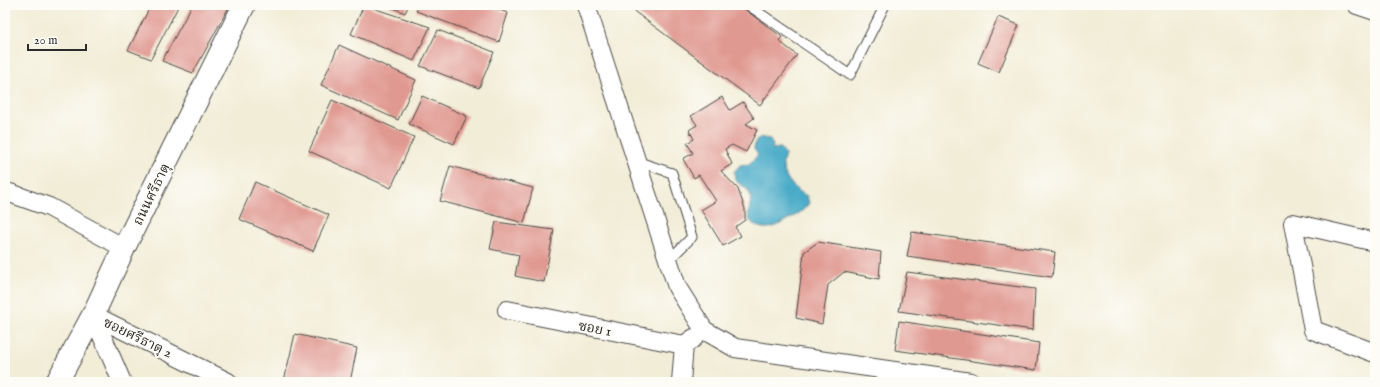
<svg xmlns="http://www.w3.org/2000/svg" width="1380" height="387" font-family="'IM FELL English','Noto Serif Thai',serif">
	<style>
		.water { fill: #49abc8; stroke: #3a6b7a }
		.building { fill: #e09991 }
		.lines { fill: none; stroke-linecap: round; stroke-linejoin: round }
		.service-casing { stroke: #494845; stroke-width: 11 }
		.minor-casing { stroke: #494845; stroke-width: 20 }
		.tertiary-casing { stroke: #494845; stroke-width: 24 }
		.service { stroke: #fff; stroke-width: 9 }
		.minor { stroke: #fff; stroke-width: 18 }
		.tertiary { stroke: #fff; stroke-width: 22 }
		.labels { text-anchor: middle; stroke-width: 3.5; stroke-linejoin: round; paint-order: stroke }
		.street-label { font-size: 14px; fill: #2b2b2b; stroke: #fdfcf7 }
	</style>
	<rect width="100%" height="100%" fill="#fdfcf7"/>
	<filter id="ink" filterUnits="userSpaceOnUse"><feTurbulence type="fractalNoise" baseFrequency=".025" numOctaves="2"/><feDisplacementMap in="SourceGraphic" scale="8" xChannelSelector="R" yChannelSelector="G"/><feConvolveMatrix kernelMatrix="1 2 1 2 8 2 1 2 1" color-interpolation-filters="sRGB"/></filter>
	<filter id="wash" filterUnits="userSpaceOnUse"><feTurbulence type="fractalNoise" baseFrequency=".012" numOctaves="4" result="noise"/><feDisplacementMap in="SourceGraphic" scale="16" xChannelSelector="R" yChannelSelector="G"/><feGaussianBlur stdDeviation="0.9" result="paint"/><feColorMatrix in="noise" values="0 0 0 0 0 0 0 0 0 0 0 0 0 0 0 0 0 1.4 0 .05"/><feComposite in="paint" operator="in"/></filter>
	<g filter="url(#wash)">
		<rect width="100%" height="100%" fill="#f2edd7"/>
		<path class="water" d="M761,137L769,139L773,145L772,149L780,148L785,154C784,158 782,163 783,167C785,180 797,191 807,196L809,203C803,213 792,217 782,223C775,227 767,230 759,227C738,218 756,205 749,192C747,188 739,184 735,180L734,172L740,165L749,164L758,155L754,149L755,142Z"/>
		<g id="blocks">
			<path class="building" d="M151,5H179L151,59L128,50Z
				M192,5H230L193,73L162,61Z
				M364,5L430,27L414,61L351,34Z
				M387,5H409L405,13Z
				M419,5H486L508,13L499,42L416,11Z
				M640,5H739L782,37L779,41L797,55L760,105L635,12Z
				M998,17L1019,25L999,72L978,63Z
				M438,30L494,52L479,88L420,66Z
				M339,45L416,80L398,120L321,85Z
				M422,96L467,116L454,144L409,124Z
				M722,97L730,110L743,102L754,118L746,124L757,130L746,152L732,145L725,149L732,164L721,171L738,189L745,209V220L735,227L741,236L723,246L701,210L716,201L699,175L694,178L683,159L693,153L687,143L694,139L689,130L697,125L691,116Z
				M332,100L414,137L391,188L309,151Z
				M450,166L533,188L524,223L440,201Z
				M255,182L329,215L313,251L239,219Z
				M496,222L554,230L544,282L515,276L519,255L490,249Z
				M912,232L1055,252L1052,277L907,256Z
				M818,242L881,252L879,279L844,272L828,285L822,324L796,318L804,252Z
				M907,272L1035,289L1033,330L899,311Z
				M899,321L1039,343L1036,370L895,350Z
				M295,334L357,348L350,382L284,381Z"/>
		</g>
	</g>
	<g filter="url(#ink)">
		<use href="#blocks" fill-opacity="0" stroke="#494845" stroke-width="1"/>
		<g class="lines">
			<g class="service-casing">
				<path id="service" d="M748,5L850,75L885,5
					M636,161L672,173L692,237L668,261"/>
			</g>
			<g class="minor-casing">
				<path id="minor" d="M586,5L677,287L704,330L735,348L971,382
					M1357,5L1375,11
					M10,193L49,207L124,248
					M1375,242L1293,223L1313,330L1375,353
					M507,310L684,345
					M93,315L228,382
					M93,315L122,382
					M681,382L684,345L694,338"/>
			</g>
			<g class="tertiary-casing">
				<path id="tertiary" d="M57,382L93,315L124,248L244,5"/>
			</g>
			<use href="#service" class="service"/>
			<use href="#minor" class="minor"/>
			<use href="#tertiary" class="tertiary"/>
		</g>
	</g>
	<g class="labels">
		<g class="street-label">
			<text transform="translate(151 194) rotate(-64)" y="5">ถนนศรีธาตุ</text>
			<text transform="translate(595 328) rotate(11)" y="5">ซอย 1</text>
			<text transform="translate(138 337) rotate(26)" y="5">ซอยศรีธาตุ 2</text>
		</g>
	</g>
	<rect width="1380" height="387" fill="none" stroke="#fdfcf7" stroke-width="20"/>
	<path d="M28 44v6h58v-6" fill="none" stroke="#2b2b2b" stroke-width="2"/>
	<text x="34" y="44" font-size="12" fill="#2b2b2b" stroke="#fdfcf7" stroke-width="3" paint-order="stroke">20 m</text>
</svg>
